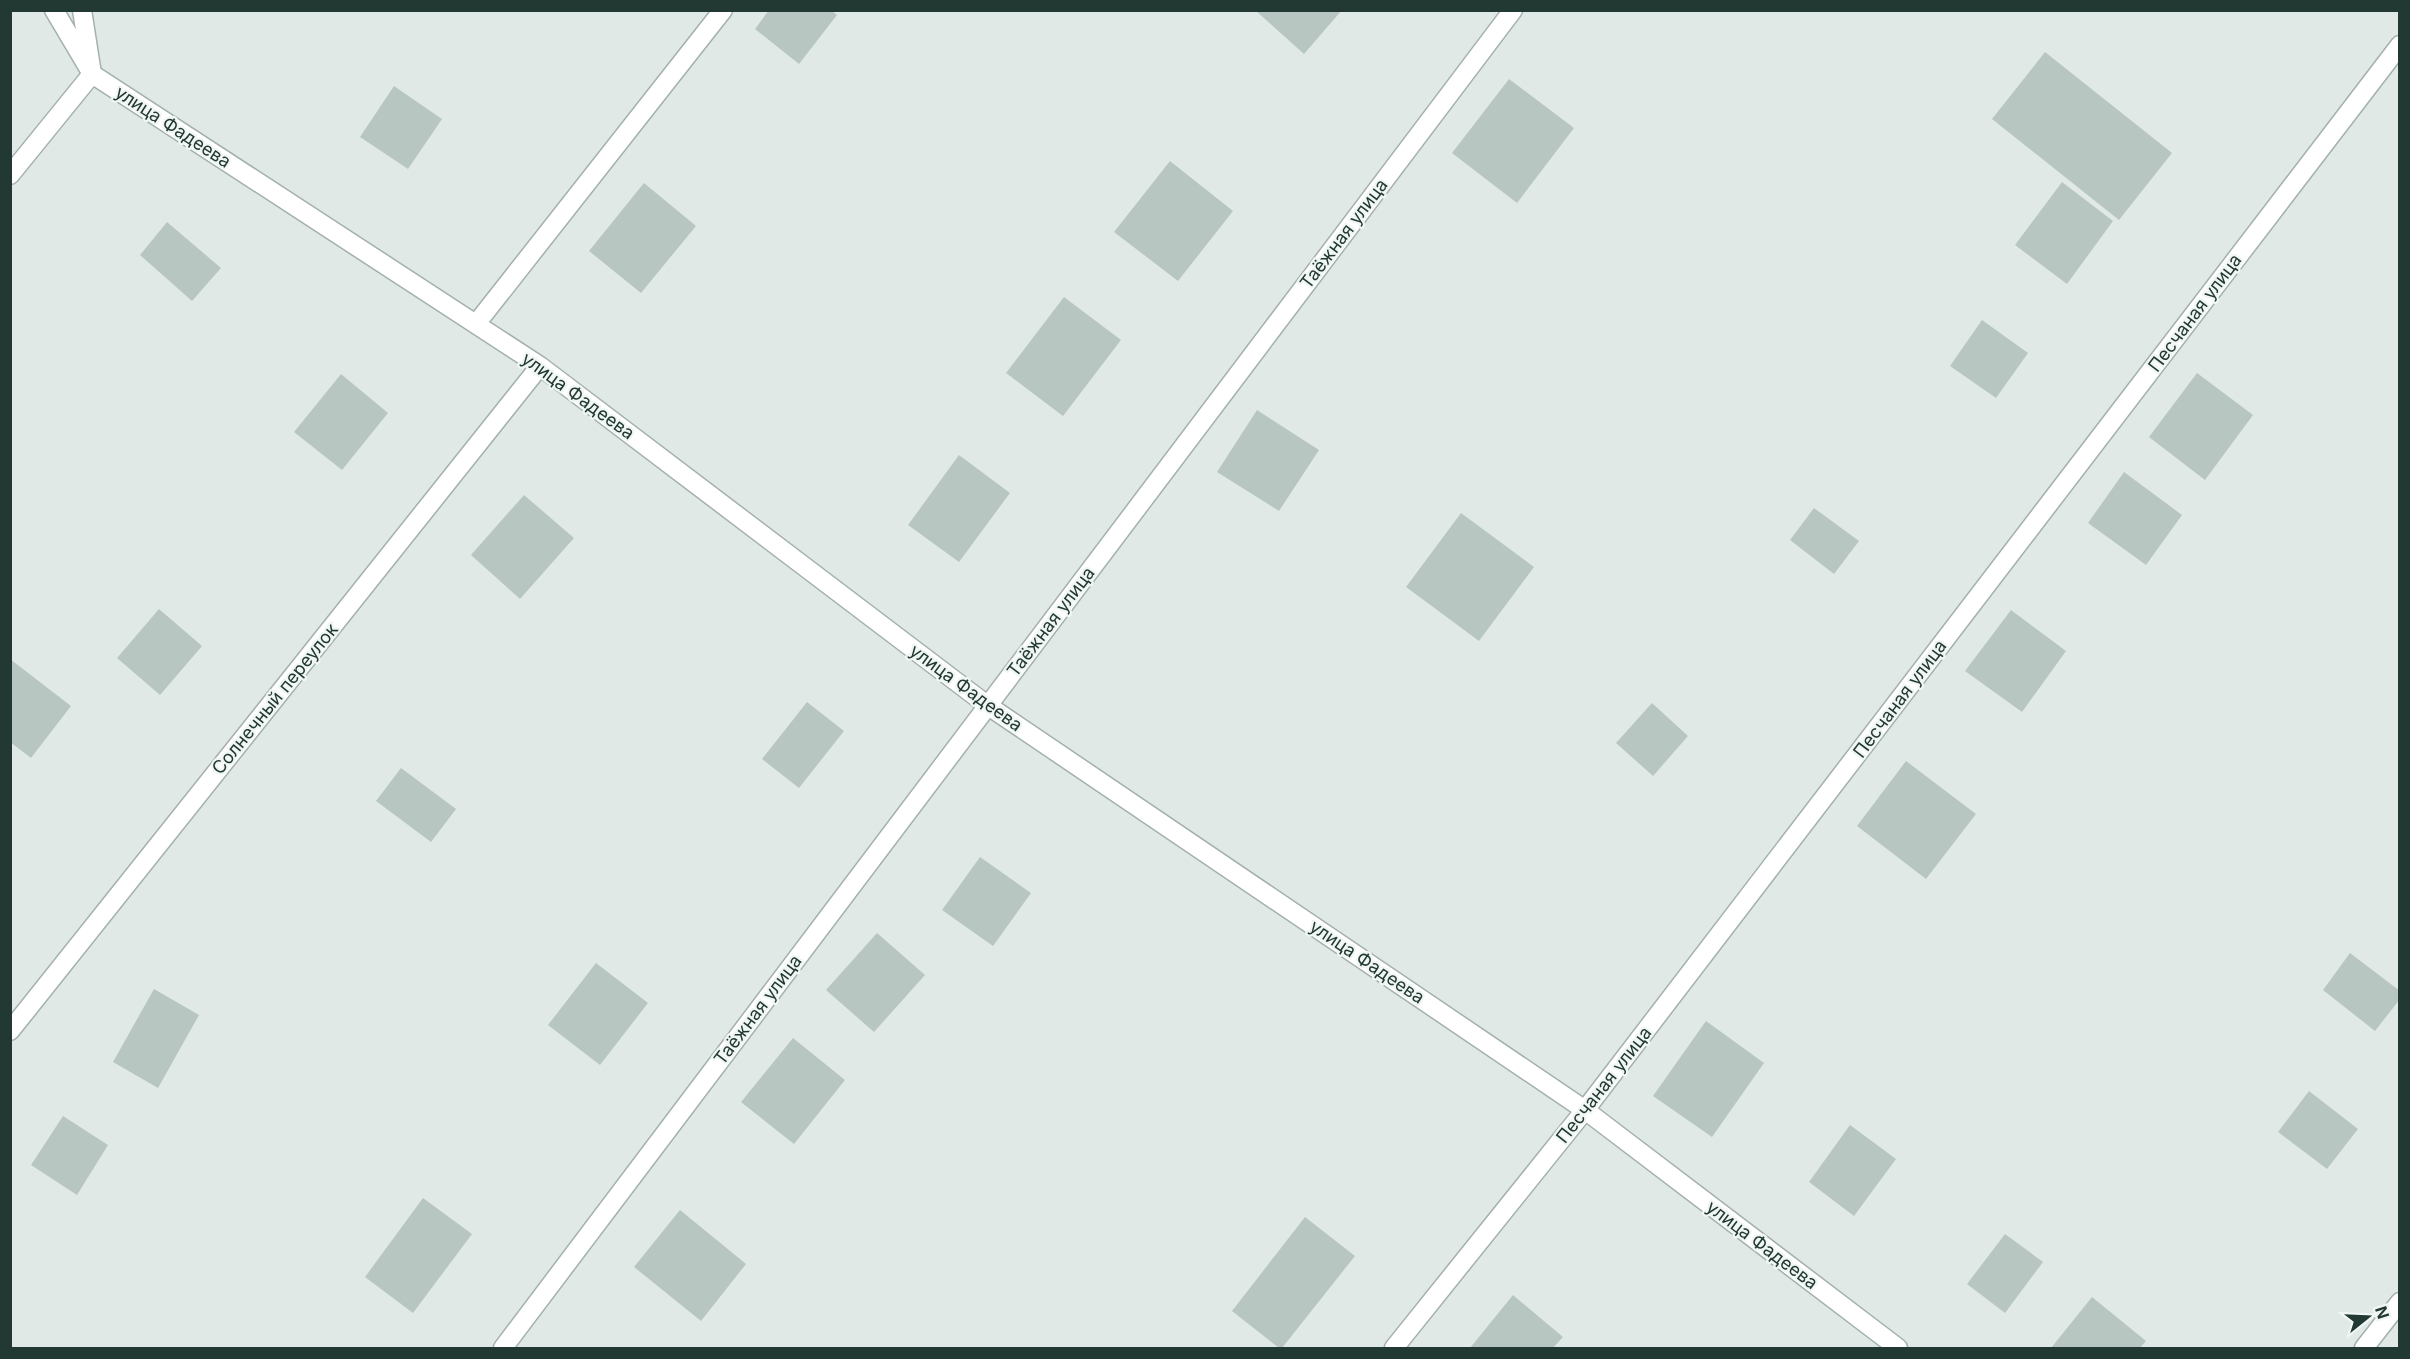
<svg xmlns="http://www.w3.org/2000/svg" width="2410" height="1359" font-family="Inter,sans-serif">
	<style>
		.building { fill: #b8c6c2 }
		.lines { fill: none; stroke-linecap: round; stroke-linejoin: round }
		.lane-casing { stroke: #a3b0ad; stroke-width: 21 }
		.street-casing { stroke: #a3b0ad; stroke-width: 21 }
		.lane { stroke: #fff; stroke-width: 18 }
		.street { stroke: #fff; stroke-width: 18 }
		.labels { text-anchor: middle; stroke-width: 4.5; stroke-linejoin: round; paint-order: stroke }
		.street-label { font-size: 18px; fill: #223833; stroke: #f0f6f3 }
	</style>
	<rect width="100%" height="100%" fill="#e0e9e6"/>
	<path class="building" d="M769,10H831L837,15L799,64L755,29Z
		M1255,10H1342L1304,54Z
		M2045,52L2172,153L2119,220L1992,119Z
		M1509,79L1574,128L1517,203L1452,153Z
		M394,86L442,119L408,169L360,137Z
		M1170,161L1233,211L1178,281L1114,232Z
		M2062,182L2113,221L2067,284L2015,245Z
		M644,183L696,226L641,293L589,251Z
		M167,222L221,268L192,301L140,255Z
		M1064,297L1121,340L1063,416L1006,373Z
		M1982,320L2028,353L1996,398L1950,366Z
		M2197,373L2253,415L2205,480L2149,437Z
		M341,374L388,413L342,470L294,432Z
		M1257,410L1319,450L1279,511L1217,472Z
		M959,455L1010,493L959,562L908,525Z
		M2124,472L2182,515L2146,565L2088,523Z
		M524,495L574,538L520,599L471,555Z
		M1814,508L1859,541L1834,574L1790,540Z
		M1461,513L1534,567L1479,641L1406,587Z
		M159,609L202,646L160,695L117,658Z
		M2011,610L2066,651L2022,712L1965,671Z
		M10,659L71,706L31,758L10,742Z
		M807,702L844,731L799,788L762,759Z
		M1652,703L1688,736L1653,776L1616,743Z
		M1906,761L1976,814L1926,879L1857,826Z
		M401,768L456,809L431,842L376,801Z
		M980,857L1031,893L993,946L942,910Z
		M877,933L925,975L874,1032L826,990Z
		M2350,953L2400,991V999L2375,1031L2323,990Z
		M596,963L648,1003L600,1065L548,1025Z
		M154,989L199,1015L158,1088L113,1062Z
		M1706,1021L1764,1063L1712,1137L1653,1096Z
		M793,1038L845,1080L794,1144L741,1102Z
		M2309,1091L2358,1129L2327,1169L2278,1132Z
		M63,1116L108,1145L77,1195L31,1165Z
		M1850,1125L1896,1159L1854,1216L1809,1182Z
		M423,1198L472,1234L413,1313L365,1277Z
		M680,1210L746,1264L701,1321L634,1267Z
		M1305,1217L1355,1256L1282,1348H1279L1232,1311Z
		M2005,1234L2043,1262L2005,1313L1967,1284Z
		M1513,1295L1563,1337L1553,1348H1470Z
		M2092,1297L2146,1341L2140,1348H2051Z"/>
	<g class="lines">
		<g class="lane-casing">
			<path id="lane" d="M82,10L92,74
				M476,324L723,10"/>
		</g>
		<g class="street-casing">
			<path id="street" d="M54,10L92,74L540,366L987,705L1585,1110L1898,1348
				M10,175L92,74
				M10,1031L540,366
				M503,1348L1513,10
				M1394,1348L1585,1110L2400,45
				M2364,1348L2400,1302"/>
		</g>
		<use href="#lane" class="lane"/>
		<use href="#street" class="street"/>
	</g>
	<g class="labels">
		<g class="street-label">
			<text transform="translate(173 127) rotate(33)" y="6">улица Фадеева</text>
			<text transform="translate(1344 234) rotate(-53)" y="6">Таёжная улица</text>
			<text transform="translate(2195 313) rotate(-53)" y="6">Песчаная улица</text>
			<text transform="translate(578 396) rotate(36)" y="6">улица Фадеева</text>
			<text transform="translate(1051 622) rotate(-53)" y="6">Таёжная улица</text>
			<text transform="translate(966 688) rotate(36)" y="6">улица Фадеева</text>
			<text transform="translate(275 699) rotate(-51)" y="6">Солнечный переулок</text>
			<text transform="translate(1900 699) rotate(-53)" y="6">Песчаная улица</text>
			<text transform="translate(1367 962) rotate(34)" y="6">улица Фадеева</text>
			<text transform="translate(758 1010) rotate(-53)" y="6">Таёжная улица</text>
			<text transform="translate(1604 1085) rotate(-52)" y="6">Песчаная улица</text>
			<text transform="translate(1762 1245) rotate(37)" y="6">улица Фадеева</text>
		</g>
	</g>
	<rect width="2410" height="1359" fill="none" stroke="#223833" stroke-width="24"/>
	<g transform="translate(2368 1317) rotate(72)" stroke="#f0f6f3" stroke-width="4.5" paint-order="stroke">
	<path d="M0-4.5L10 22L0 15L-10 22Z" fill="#223833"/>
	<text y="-9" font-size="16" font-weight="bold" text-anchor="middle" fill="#223833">N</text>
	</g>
</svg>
